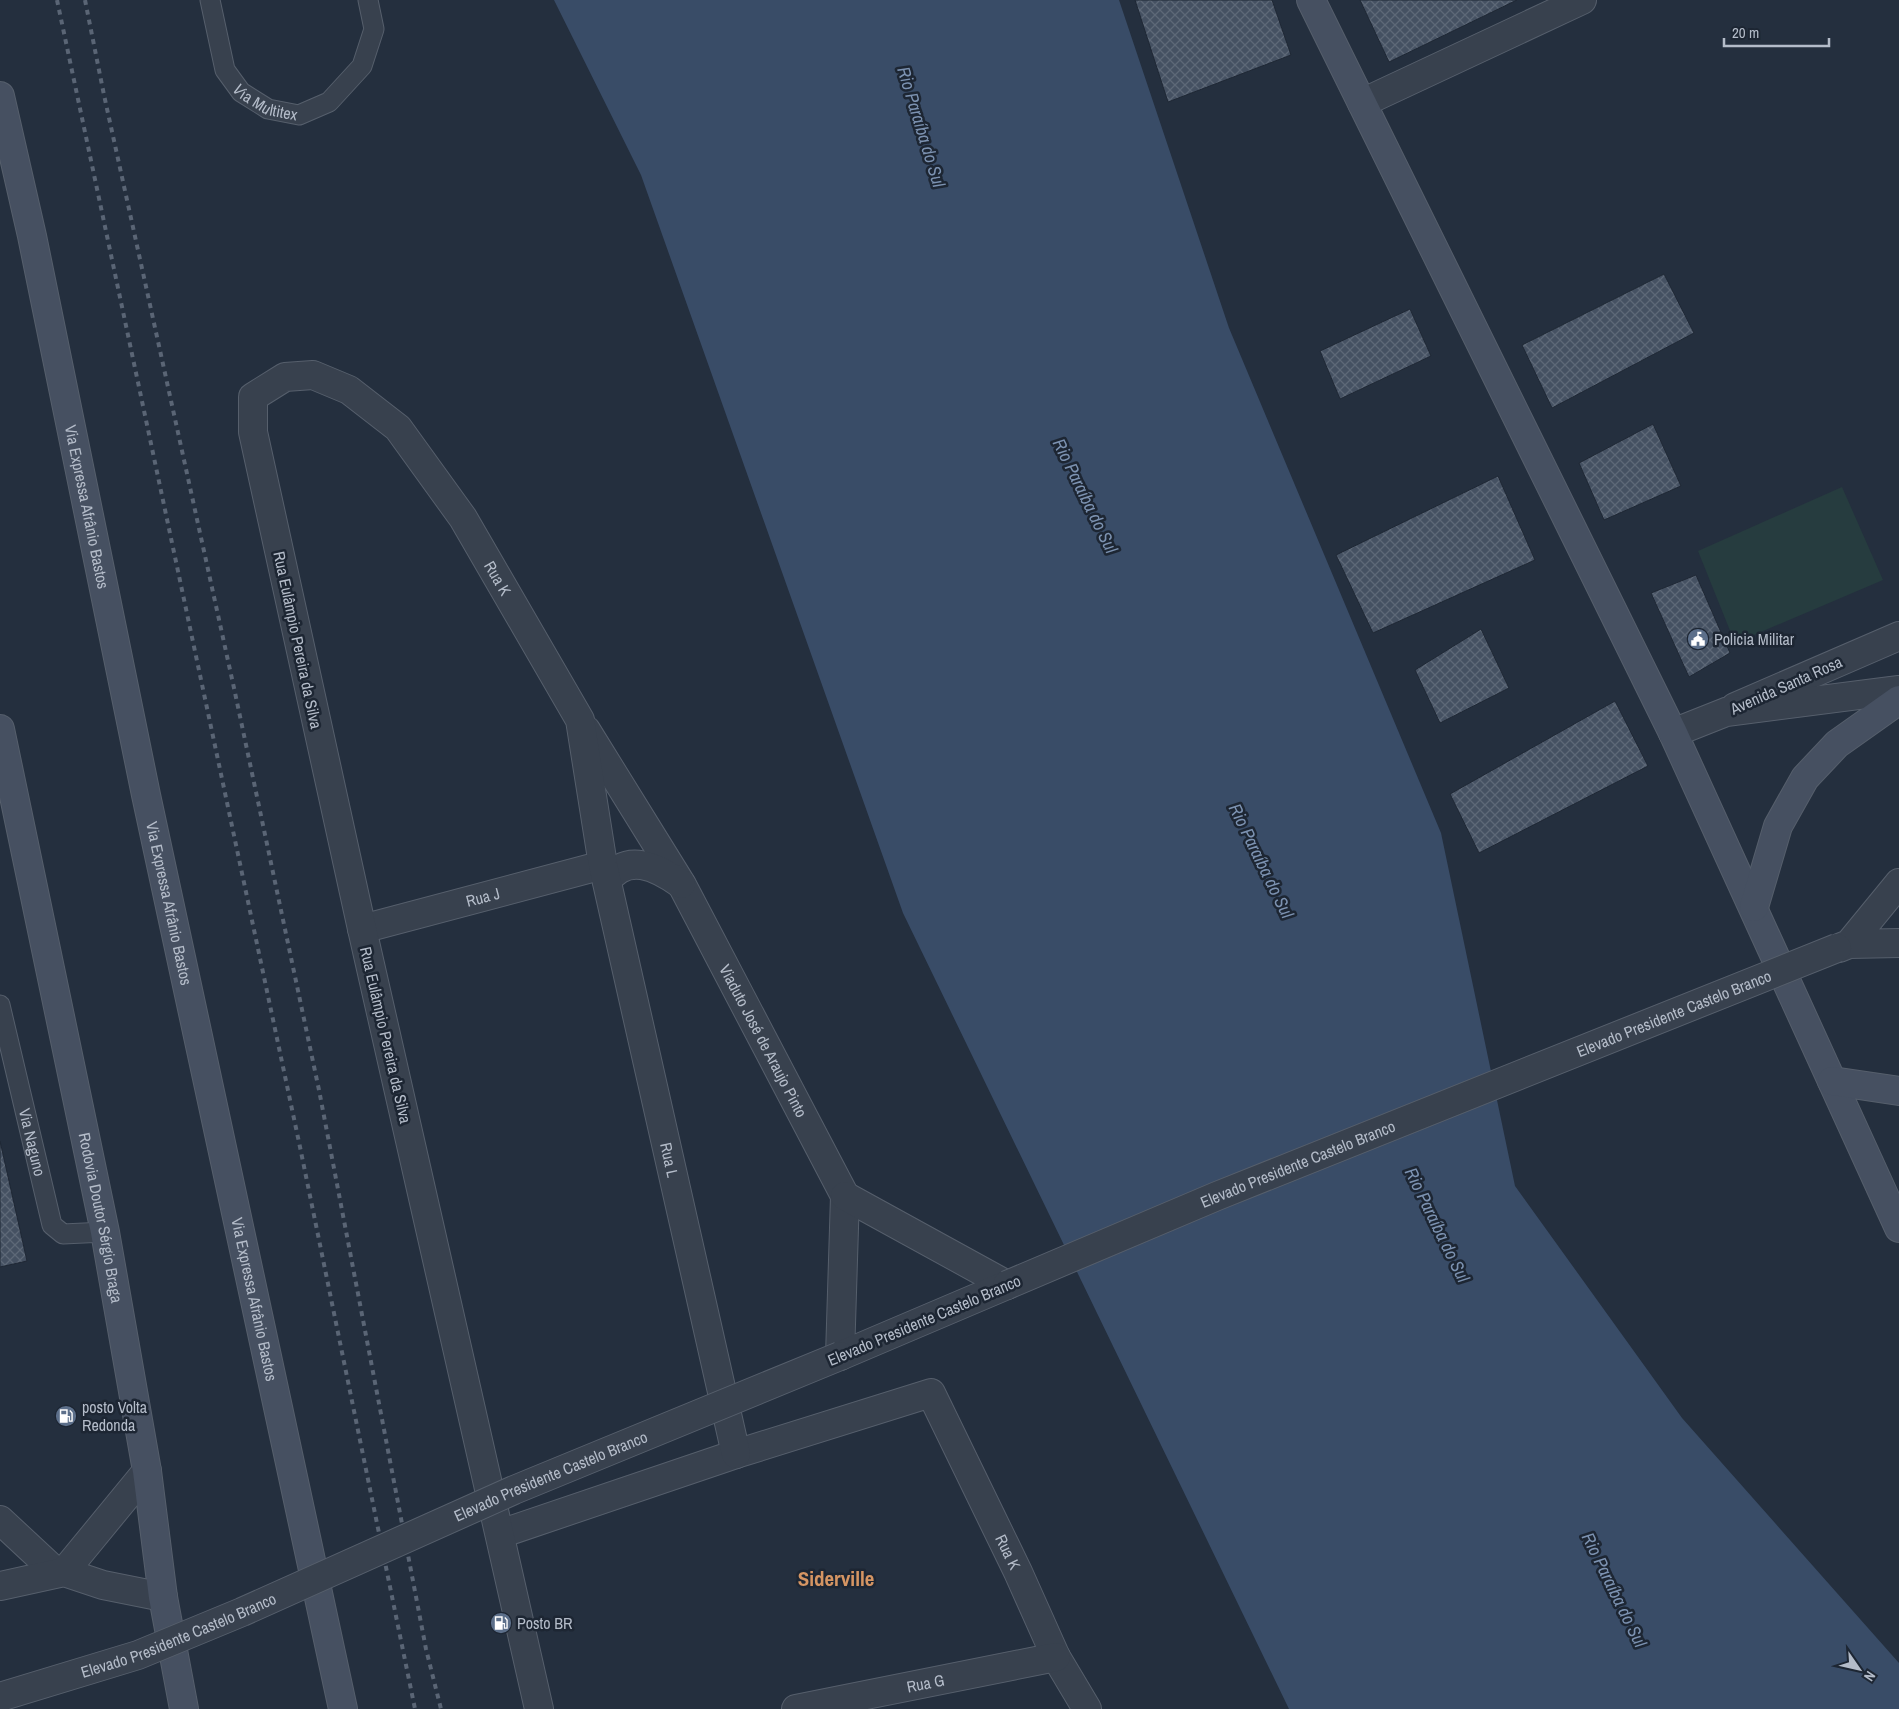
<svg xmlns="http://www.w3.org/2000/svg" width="1899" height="1709" font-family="'Archivo Narrow',sans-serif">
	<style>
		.pitch { fill: #263c3f }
		.water { fill: #394c67 }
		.building { fill: url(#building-cross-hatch); stroke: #1f2835 }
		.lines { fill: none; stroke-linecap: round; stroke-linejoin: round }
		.service-casing { stroke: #565f6c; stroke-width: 21 }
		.minor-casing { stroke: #565f6c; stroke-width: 30 }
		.tertiary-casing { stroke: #565f6c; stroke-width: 30 }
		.secondary-casing { stroke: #565f6c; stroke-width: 30 }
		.service { stroke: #38414e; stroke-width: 19 }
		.minor { stroke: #38414e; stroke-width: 28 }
		.tertiary { stroke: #38414e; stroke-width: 28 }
		.secondary { stroke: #465061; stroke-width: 28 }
		.rail { stroke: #5a6575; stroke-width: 4; stroke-dasharray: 5 5; stroke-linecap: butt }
		.tertiary-bridge-casing { stroke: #565f6c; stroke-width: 30; stroke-linecap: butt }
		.tertiary-bridge { stroke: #38414e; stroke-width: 28 }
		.labels { text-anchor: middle; stroke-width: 5; stroke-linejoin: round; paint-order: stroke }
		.street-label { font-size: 16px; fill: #b4bcc9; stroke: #1d2633 }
		.poi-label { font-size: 16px; fill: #b4bcc9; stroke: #1d2633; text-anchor: start }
		.water-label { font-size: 18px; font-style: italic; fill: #7c92b1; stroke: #1d2633 }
		.district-label { font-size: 21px; font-weight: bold; fill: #d59563; stroke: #1d2633 }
	</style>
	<defs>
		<pattern id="building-cross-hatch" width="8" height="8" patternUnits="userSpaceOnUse" patternTransform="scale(1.25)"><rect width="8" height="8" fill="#455162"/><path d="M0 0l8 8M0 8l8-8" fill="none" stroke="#5d6877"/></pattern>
	</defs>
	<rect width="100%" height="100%" fill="#242f3e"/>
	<path class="pitch" d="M1842,487L1883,580L1735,643L1698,551Z"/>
	<path class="water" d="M554,0H1119L1229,328L1441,833L1515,1186L1682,1418L1899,1663V1709H1289L903,913L641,175Z"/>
	<path class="building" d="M1135,0H1272L1291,55L1168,102Z
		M1360,0H1517L1389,62Z
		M1664,274L1694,333L1552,408L1522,345Z
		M1410,309L1431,356L1340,399L1320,351Z
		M1653,424L1681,486L1604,520L1579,463Z
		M1498,476L1535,560L1373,633L1336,555Z
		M1696,575L1730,653L1689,677L1651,593Z
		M1481,629L1509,688L1440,723L1415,670Z
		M1615,701L1648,766L1479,853L1450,794Z
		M0,1141L27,1261L0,1267Z"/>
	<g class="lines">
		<g class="service-casing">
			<g id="service">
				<path id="s1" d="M210,0L225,70L241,92L268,109L299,115L329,102L362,66L374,29L368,0"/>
				<path id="s2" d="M0,1005L52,1225L63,1234L105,1232"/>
			</g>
		</g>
		<g class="minor-casing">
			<g id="minor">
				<path d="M1362,103L1582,0"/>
				<path d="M1735,707L1899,636"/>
				<path id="s3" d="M586,730L682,885L845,1196L840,1356"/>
				<path d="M607,881C627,852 657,867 681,884"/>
				<path id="s4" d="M362,929L603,865"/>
				<path d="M845,1196L1007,1285"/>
				<path d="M0,1520L57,1573"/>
				<path id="s5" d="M500,1534L736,1454L931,1393L1018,1572L1056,1657L1087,1709"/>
				<path id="s6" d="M539,1709L362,929L253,432V397L285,377L313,375L349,390L398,428L463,518L580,720L603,865L736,1454"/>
				<path id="s7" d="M796,1709L1056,1657"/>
			</g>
		</g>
		<g class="tertiary-casing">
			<path id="tertiary" d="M1673,733L1726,712L1899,690
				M1849,944L1899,883
				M1839,948L1849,944L1899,943
				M840,1356L1007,1285
				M64,1572L103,1585L163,1597
				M0,1586L64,1572L147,1471"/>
		</g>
		<g class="secondary-casing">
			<g id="secondary">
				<path d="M1311,0L1673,733L1899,1228"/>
				<path id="s8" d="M0,96L32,236L146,795L343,1709"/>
				<path id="s9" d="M0,729L105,1232L147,1471L163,1597L184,1709"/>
				<path d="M1754,907L1778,826L1805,778L1837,744L1899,700"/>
				<path d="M1832,1081L1899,1091"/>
			</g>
		</g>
		<use href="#service" class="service"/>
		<use href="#minor" class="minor"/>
		<use href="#tertiary" class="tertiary"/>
		<use href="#secondary" class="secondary"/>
		<path class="rail" d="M57,0L300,1147L415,1709
			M85,0L104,95L234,688L319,1090L426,1649L441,1709"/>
		<g class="tertiary-bridge-casing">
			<g id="tertiary-bridge">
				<path id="s10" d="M1007,1285L1217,1196L1837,948"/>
				<path id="s11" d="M0,1697L138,1655L242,1612L514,1490L840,1356"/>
			</g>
		</g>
		<use href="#tertiary-bridge" class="tertiary-bridge"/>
	</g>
	<defs>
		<g id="civic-disc" transform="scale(1.125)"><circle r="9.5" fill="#5c6f8a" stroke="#1d2633"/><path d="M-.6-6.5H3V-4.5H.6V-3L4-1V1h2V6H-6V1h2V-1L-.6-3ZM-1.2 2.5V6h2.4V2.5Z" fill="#fff"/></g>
		<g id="fuel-disc" transform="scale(1.125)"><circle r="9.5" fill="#5c6f8a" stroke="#1d2633"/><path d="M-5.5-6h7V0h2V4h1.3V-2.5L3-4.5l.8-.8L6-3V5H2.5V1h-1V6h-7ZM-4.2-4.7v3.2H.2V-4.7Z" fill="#fff"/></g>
	</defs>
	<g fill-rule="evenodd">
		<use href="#civic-disc" x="1698" y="639"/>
		<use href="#fuel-disc" x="66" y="1416"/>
		<use href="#fuel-disc" x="501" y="1623"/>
	</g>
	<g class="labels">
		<g class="street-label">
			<text dy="6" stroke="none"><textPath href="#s1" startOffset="126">Via Multitex</textPath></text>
			<text dy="6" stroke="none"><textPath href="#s8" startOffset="420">Via Expressa Afrânio Bastos</textPath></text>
			<text dy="6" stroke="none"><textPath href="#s6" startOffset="1691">Rua K</textPath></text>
			<text transform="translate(298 640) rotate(78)" y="6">Rua Eulâmpio Pereira da Silva</text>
			<text transform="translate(1786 685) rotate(-24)" y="6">Avenida Santa Rosa</text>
			<text dy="6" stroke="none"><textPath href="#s4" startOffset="125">Rua J</textPath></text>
			<text dy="6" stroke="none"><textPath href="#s8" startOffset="825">Via Expressa Afrânio Bastos</textPath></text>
			<text dy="6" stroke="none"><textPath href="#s10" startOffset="720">Elevado Presidente Castelo Branco</textPath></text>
			<text transform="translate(386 1035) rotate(77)" y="6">Rua Eulâmpio Pereira da Silva</text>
			<text dy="6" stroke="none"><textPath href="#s3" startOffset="358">Viaduto José de Araujo Pinto</textPath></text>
			<text dy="6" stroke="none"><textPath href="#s2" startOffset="141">Via Naguno</textPath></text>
			<text dy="6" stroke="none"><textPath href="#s6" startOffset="2304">Rua L</textPath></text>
			<text dy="6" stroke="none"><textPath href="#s10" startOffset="315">Elevado Presidente Castelo Branco</textPath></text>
			<text dy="6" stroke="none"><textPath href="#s9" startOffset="499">Rodovia Doutor Sérgio Braga</textPath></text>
			<text dy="6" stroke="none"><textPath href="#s8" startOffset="1230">Via Expressa Afrânio Bastos</textPath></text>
			<text transform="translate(924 1320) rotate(-23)" y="6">Elevado Presidente Castelo Branco</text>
			<text dy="6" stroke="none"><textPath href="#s11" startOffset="594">Elevado Presidente Castelo Branco</textPath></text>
			<text dy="6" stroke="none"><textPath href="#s5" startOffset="630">Rua K</textPath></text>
			<text dy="6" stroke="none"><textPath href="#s11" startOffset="189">Elevado Presidente Castelo Branco</textPath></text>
			<text dy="6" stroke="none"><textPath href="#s7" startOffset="132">Rua G</textPath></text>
		</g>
		<g class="poi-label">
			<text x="1714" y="645">Policia Militar</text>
			<text x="82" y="1413">posto Volta<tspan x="82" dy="18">Redonda</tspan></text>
			<text x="517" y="1629">Posto BR</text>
		</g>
		<g class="water-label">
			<text transform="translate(921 127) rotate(73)" y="6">Rio Paraíba do Sul</text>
			<text transform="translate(1085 496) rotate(64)" y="6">Rio Paraíba do Sul</text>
			<text transform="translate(1261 861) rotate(64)" y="6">Rio Paraíba do Sul</text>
			<text transform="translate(1437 1225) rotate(64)" y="6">Rio Paraíba do Sul</text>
			<text transform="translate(1614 1590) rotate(64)" y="6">Rio Paraíba do Sul</text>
		</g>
		<g class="district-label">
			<text x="836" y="1586">Siderville</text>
		</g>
	</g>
	<g transform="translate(1859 1669) rotate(124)" stroke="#1d2633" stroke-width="4" paint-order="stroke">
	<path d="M0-4L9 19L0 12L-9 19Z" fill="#b4bcc9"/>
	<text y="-8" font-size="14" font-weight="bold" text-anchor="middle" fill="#b4bcc9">N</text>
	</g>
	<path d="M1724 38v8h105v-8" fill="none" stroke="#b4bcc9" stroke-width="2.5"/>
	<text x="1732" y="38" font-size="15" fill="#b4bcc9" stroke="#1d2633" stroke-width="4" paint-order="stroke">20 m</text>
</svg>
